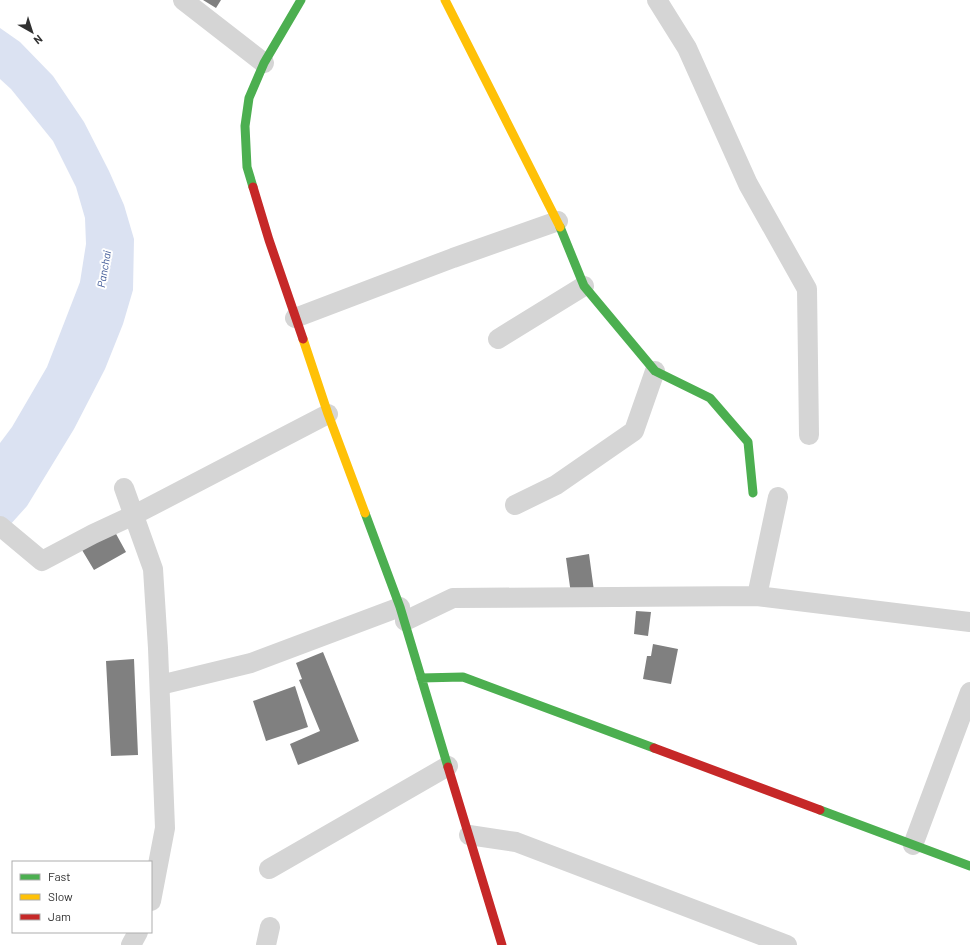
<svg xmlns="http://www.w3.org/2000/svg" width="970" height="945" font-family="Barlow,sans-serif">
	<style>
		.water { fill: #dbe2f2 }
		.building { fill: #808080 }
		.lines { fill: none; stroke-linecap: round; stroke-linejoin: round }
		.street { stroke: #d5d5d5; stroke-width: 20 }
		.fast { stroke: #4caf50; stroke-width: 9 }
		.slow { stroke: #ffc107; stroke-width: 9 }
		.jam { stroke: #c62828; stroke-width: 9 }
		.labels { text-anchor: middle; stroke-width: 4; stroke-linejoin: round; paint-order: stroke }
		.water-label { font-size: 11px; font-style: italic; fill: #3c5695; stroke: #fff }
	</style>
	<rect width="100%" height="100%" fill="#fff"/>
	<path class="water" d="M0,28L20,42L53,76L84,122L109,171L124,205L134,239L133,290L123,324L105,369L74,429L27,506L0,536V443L12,427L47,367L80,282L86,244L85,218L76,187L53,141L11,89L0,79Z"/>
	<path class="building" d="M203,0H221L216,8Z
		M115,532L126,552L94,570L82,550Z
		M589,554L594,591L571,594L566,558Z
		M636,611L651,612L648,636L634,634Z
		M653,644L678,649L671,684L643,679L647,656H651Z
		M323,652L359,741L298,765L290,744L320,731L299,680L302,679L296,663Z
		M134,659L138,755L111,756L106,661Z
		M295,686L308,727L266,741L253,701Z"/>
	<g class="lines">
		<path class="street" d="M183,0L264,63
			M657,0L687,48L748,184L807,289L809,435
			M295,318L453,258L558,221
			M498,339L584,286
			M124,488L153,569L158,648L165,828L151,901
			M515,505L556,485L634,431L655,371
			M0,526L42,561L93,534L134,515L328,414
			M757,596L778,497
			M405,621L453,598L757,596L970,622
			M160,685L251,663L400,607
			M469,835L516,842L787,945
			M913,845L970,692
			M269,869L448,766
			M131,945L138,932
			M266,945L270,927"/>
		<path class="fast" d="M253,187L247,167L245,126L249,98L264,63L301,0
			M560,227L584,286L655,371L710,398L748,442L753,493
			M365,513L400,607L448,767
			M421,678L463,677L654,748
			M820,810L970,866"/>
		<path class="slow" d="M445,0L560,227
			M303,339L328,414L365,513"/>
		<path class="jam" d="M253,187L269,240L303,339
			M654,748L820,810
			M448,767L502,945"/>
	</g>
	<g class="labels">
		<g class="water-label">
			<text transform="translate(104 269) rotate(-80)" y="4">Panchai</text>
		</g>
	</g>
	<rect x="12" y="861" width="140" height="72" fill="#ffffff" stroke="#adadad"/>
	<rect x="20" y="874" width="20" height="6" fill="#4caf50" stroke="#adadad"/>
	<text x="48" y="881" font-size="12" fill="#313131">Fast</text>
	<rect x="20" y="894" width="20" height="6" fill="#ffc107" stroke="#adadad"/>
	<text x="48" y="901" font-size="12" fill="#313131">Slow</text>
	<rect x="20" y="914" width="20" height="6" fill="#c62828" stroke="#adadad"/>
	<text x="48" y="921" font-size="12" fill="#313131">Jam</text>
	<g transform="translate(32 32) rotate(141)" stroke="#ffffff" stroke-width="3" paint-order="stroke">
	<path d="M0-3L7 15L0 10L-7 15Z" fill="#313131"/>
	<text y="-6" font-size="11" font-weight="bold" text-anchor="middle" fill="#313131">N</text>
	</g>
</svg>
